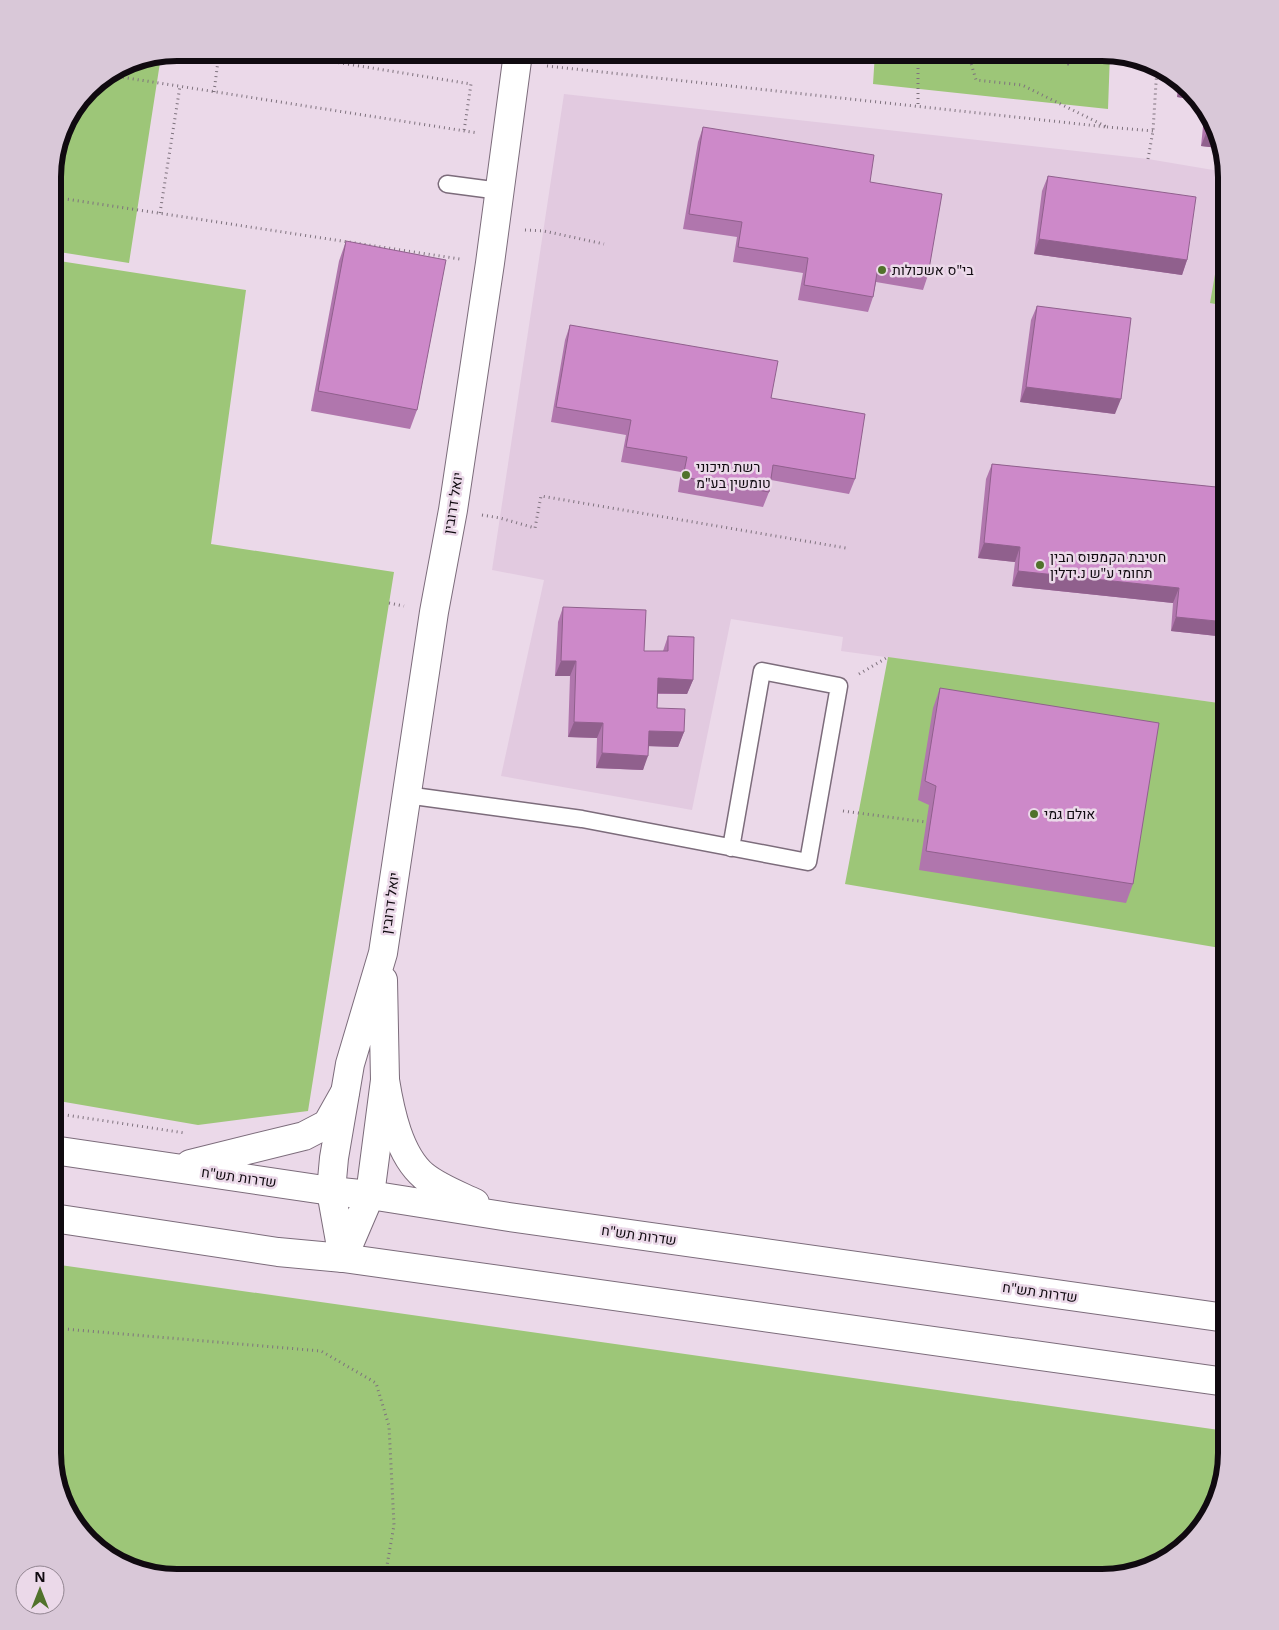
<svg xmlns="http://www.w3.org/2000/svg" width="1279" height="1630" font-family="'Noto Sans',Heebo,sans-serif">
	<style>
		.built { fill: #e2cae0 }
		.green { fill: #9dc678 }
		.lines { fill: none; stroke-linecap: round; stroke-linejoin: round }
		.service-casing { stroke: #7c6c7b; stroke-width: 19 }
		.tertiary-casing { stroke: #7c6c7b; stroke-width: 30 }
		.secondary-casing { stroke: #7c6c7b; stroke-width: 30 }
		.path { stroke: #7e727d; stroke-width: 3; stroke-dasharray: 1 4; stroke-linecap: butt }
		.service { stroke: #fff; stroke-width: 16 }
		.tertiary { stroke: #fff; stroke-width: 28 }
		.secondary { stroke: #fff; stroke-width: 28 }
		.wall { fill: #b076ad }
		.shaded-wall { fill: #90608d }
		.building { fill: #cd89c9; stroke: #90608d }
		.poi-dot { fill: #50722b; stroke: #ebd9e9; stroke-width: 2 }
		.labels { text-anchor: middle; stroke-width: 5; stroke-linejoin: round; paint-order: stroke }
		.poi-label { font-size: 14px; fill: #100a10; stroke: #ebd9e9; text-anchor: start }
		.street-label { font-size: 14px; fill: #100a10; stroke: #ebd9e9 }
		.rim { fill: none; stroke: #100a10; stroke-width: 6 }
	</style>
	<rect width="100%" height="100%" fill="#ebd9e9"/>
	<path class="built" d="M564,94L1148,159L1225,172L1226,177V704L841,651L843,637L731,619L692,810L501,776L544,580L492,570Z"/>
	<path class="green" d="M875,53H1110L1108,109L873,84Z
		M161,56L129,263L53,251V168L65,122L95,84L130,62Z
		M1225,217H1226V306L1210,303Z
		M53,260L246,290L211,544L394,572L308,1111L198,1125L53,1100Z
		M888,657L1226,704V949L845,884Z
		M53,1264L1226,1431V1453L1210,1515L1171,1557L1102,1577H177L115,1561L73,1522L53,1453Z"/>
	<g class="lines">
		<g class="service-casing">
			<path id="service" d="M447,184L500,191
				M406,795L582,819L808,862L839,686L762,671L731,848"/>
		</g>
		<g class="tertiary-casing">
			<path id="tertiary" d="M343,1258L331,1191L334,1158L350,1064L383,953L434,612L453,510L490,263L518,53
				M343,1258L370,1195L385,1080L383,980"/>
		</g>
		<g class="secondary-casing">
			<path id="secondary" d="M385,1080C390,1111 399,1155 424,1176C439,1188 458,1195 475,1203
				M53,1150L331,1191L370,1195L509,1217L1226,1318
				M190,1164L304,1136L327,1124L345,1092
				M53,1218L278,1252L343,1258L1226,1382"/>
		</g>
		<path class="path" d="M279,53L471,84L464,131
			M918,53V106
			M1045,53L1068,64L1083,55L1084,53
			M547,66L1107,127L1022,85L976,80L968,53
			M108,75L478,133
			M214,92L219,53
			M1107,127L1153,131
			M1148,159L1153,131L1157,67
			M53,197L460,259
			M160,213L180,86
			M525,230L544,231L604,244
			M482,515L500,518L535,528L541,496L846,548
			M389,603L404,606
			M859,674L888,657
			M843,811L926,822
			M53,1113L185,1133
			M53,1328L321,1351L376,1383L389,1426L394,1525L385,1577"/>
		<use href="#service" class="service"/>
		<use href="#tertiary" class="tertiary"/>
		<use href="#secondary" class="secondary"/>
	</g>
	<path class="wall" d="M1178,82L1197,100L1177,97Z
		M1205,107L1206,108L1218,148L1201,146Z
		M703,127L870,182L928,275L923,290L876,282L873,297L868,312L798,300L803,273L733,262L737,237L683,229L698,142Z
		M1048,176L1187,260L1182,275L1034,254L1042,191Z
		M346,241L417,410L410,429L311,411L339,261Z
		M1037,306L1115,414L1020,402L1031,320Z
		M570,325L771,398L855,479L849,494L771,480L769,492L763,507L678,492L681,472L621,462L626,435L551,422L565,340Z
		M992,464L1226,488V637L1171,631L1173,603L1012,586L1015,562L978,558L986,479Z
		M563,607L644,651H663L668,636L693,680L687,694H658L657,708L684,732L678,747L649,746L643,770L596,768L597,738L568,737L570,676H555L558,622Z
		M940,688L1133,884L1126,903L919,870L929,805L918,800L933,708Z"/>
	<path class="shaded-wall" d="M626,53H708L705,62Z
		M780,53H831L827,64L778,59Z
		M1181,85L1197,100L1177,97Z
		M1207,131L1213,132L1218,148L1201,146Z
		M1039,239L1187,260L1182,275L1034,254Z
		M1026,387L1121,399L1115,414L1020,402Z
		M984,543L1020,547L1015,562L978,558Z
		M1018,571L1179,588L1173,603L1012,586Z
		M1176,617L1226,622V637L1171,631Z
		M561,661H576L570,676H555Z
		M658,678L693,680L687,694L653,693Z
		M574,722L603,723L597,738L568,737Z
		M649,731L684,732L678,747L644,746Z
		M602,753L648,756L643,770L596,768Z"/>
	<path class="building" d="M1208,116L1213,132L1207,131Z
		M703,127L874,155L870,182L942,194L928,275L878,267L873,297L804,285L808,258L738,247L742,222L689,214Z
		M1048,176L1196,197L1187,260L1039,239Z
		M346,241L446,260L417,410L318,391Z
		M1037,306L1131,318L1121,399L1026,387Z
		M570,325L778,361L771,398L865,414L855,479L773,465L769,492L683,477L687,457L626,447L631,420L556,407Z
		M992,464L1226,488V622L1176,617L1179,588L1018,571L1020,547L984,543Z
		M563,607L646,610L644,651H668V636L694,637L693,680L658,678L657,708L685,709L684,732L649,731L648,756L602,753L603,723L574,722L576,661H561Z
		M940,688L1159,723L1133,884L926,851L936,786L925,781Z"/>
	<g class="poi-dot">
		<circle cx="882" cy="270" r="5"/>
		<circle cx="686" cy="475" r="5"/>
		<circle cx="1040" cy="565" r="5"/>
		<circle cx="1034" cy="814" r="5"/>
	</g>
	<g class="labels">
		<g class="poi-label">
			<text x="892" y="275">בי"ס אשכולות</text>
			<text x="696" y="472">רשת תיכוני<tspan x="696" dy="16">טומשין בע"מ</tspan></text>
			<text x="1050" y="562">חטיבת הקמפוס הבין<tspan x="1050" dy="16">תחומי ע"ש נ.ידלין</tspan></text>
			<text x="1044" y="819">אולם גמי</text>
		</g>
		<g class="street-label">
			<text transform="translate(453 503) rotate(-81)" y="5">יואל דרובין</text>
			<text transform="translate(390 903) rotate(-82)" y="5">יואל דרובין</text>
			<text transform="translate(239 1177) rotate(8)" y="5">שדרות תש"ח</text>
			<text transform="translate(639 1235) rotate(8)" y="5">שדרות תש"ח</text>
			<text transform="translate(1040 1292) rotate(8)" y="5">שדרות תש"ח</text>
		</g>
	</g>
	<path d="M0 0H1279V1630H0ZM177 61H1102A116 116 0 0 1 1218 177V1453A116 116 0 0 1 1102 1569H177A116 116 0 0 1 61 1453V177A116 116 0 0 1 177 61Z" fill="#d9c8d8" fill-rule="evenodd"/>
	<path class="rim" d="M177 61H1102A116 116 0 0 1 1218 177V1453A116 116 0 0 1 1102 1569H177A116 116 0 0 1 61 1453V177A116 116 0 0 1 177 61Z"/>
	<g transform="translate(40 1590)"><circle r="24" fill="#ebd9e9" stroke="#938692"/>
	<path d="M0-4L9 19L0 12L-9 19Z" fill="#50722b"/>
	<text y="-8" font-size="14" font-weight="bold" text-anchor="middle" fill="#100a10">N</text>
	</g>
</svg>
